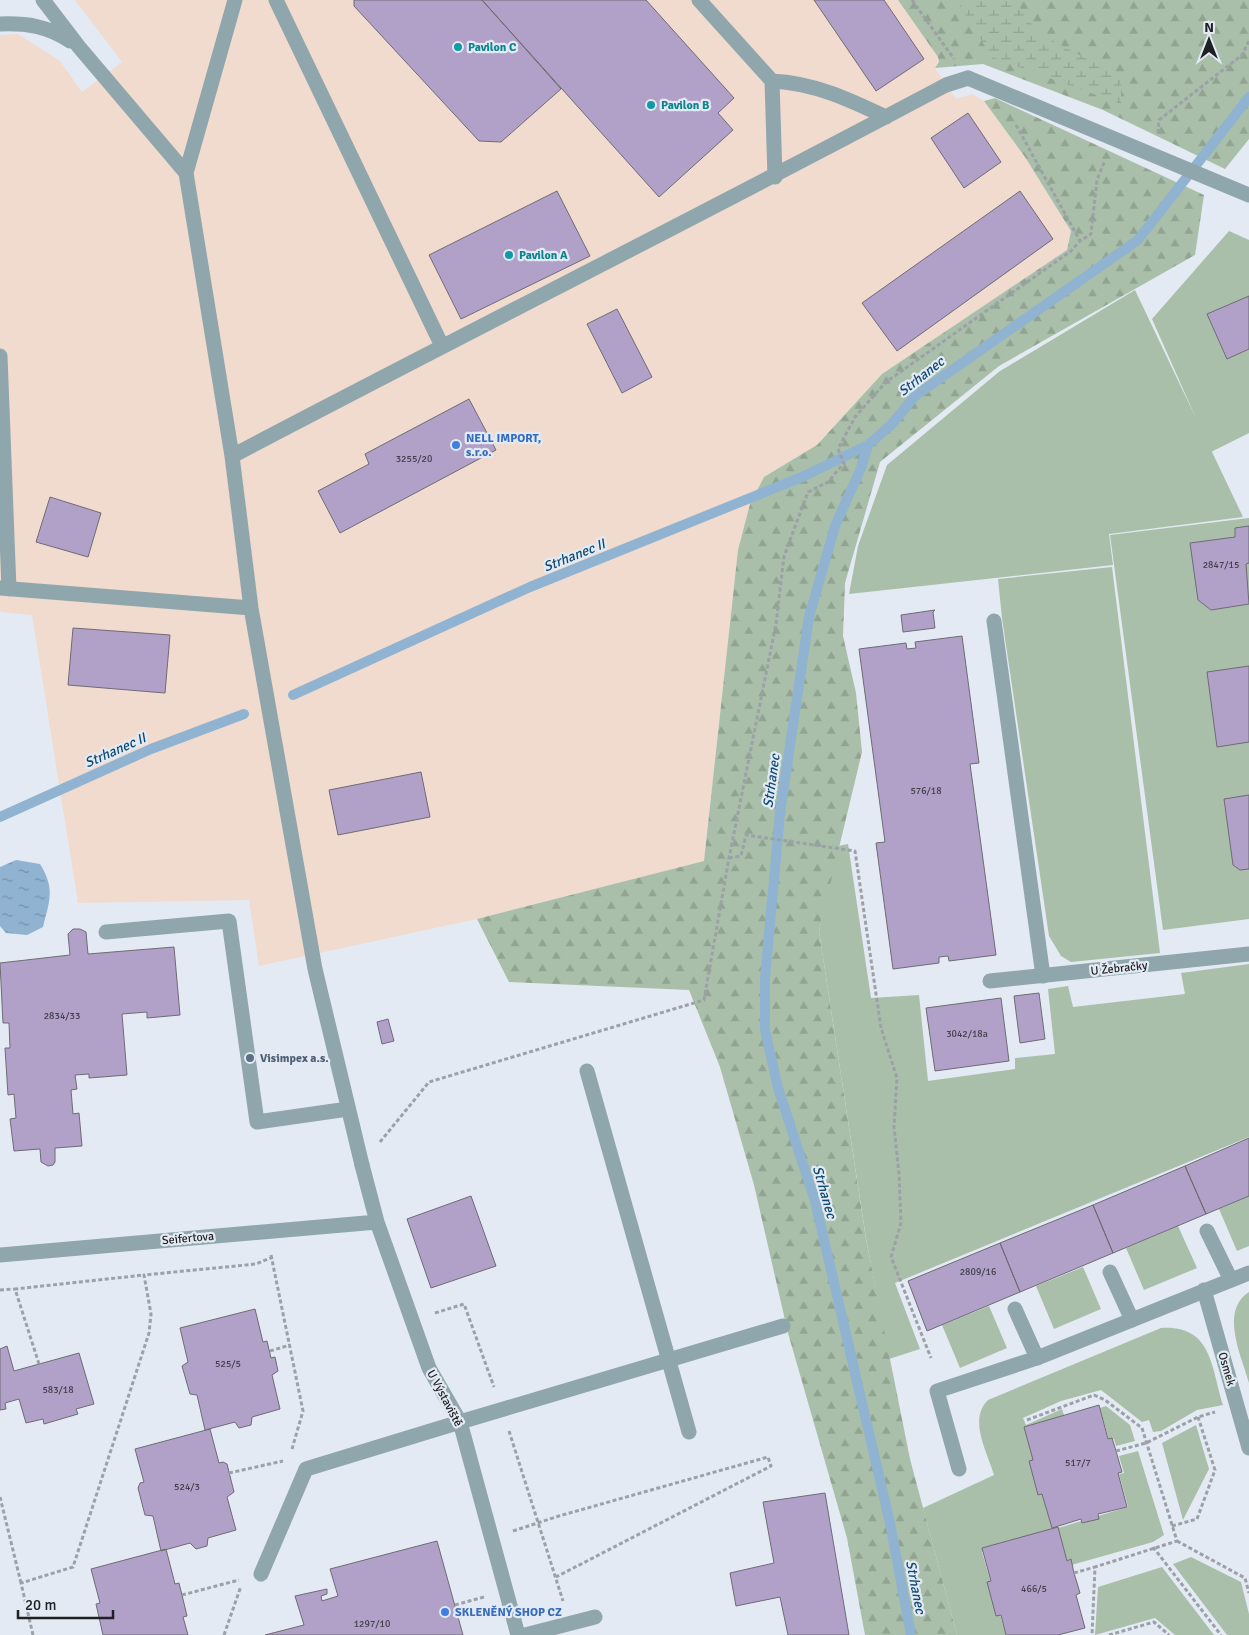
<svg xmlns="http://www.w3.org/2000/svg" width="1249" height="1635" font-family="Signika,sans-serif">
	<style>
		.commercial { fill: #f1dbce }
		.green { fill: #a9bfa9 }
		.forest { fill: url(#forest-firs) }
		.wetland { fill: url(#wetland-marsh) }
		.water { fill: url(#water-ripples) }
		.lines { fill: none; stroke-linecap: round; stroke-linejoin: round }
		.stream { stroke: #8fb3d1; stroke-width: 10 }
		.building { fill: #b1a1c9; stroke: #6e6b74 }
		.path { stroke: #9ca1a8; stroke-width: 3; stroke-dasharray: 4 2.5; stroke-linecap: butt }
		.lane { stroke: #8fa6ac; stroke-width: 15 }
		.street { stroke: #8fa6ac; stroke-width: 15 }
		.culture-dot { fill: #0f9aa8; stroke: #e3eaf3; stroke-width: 2 }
		.shop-dot { fill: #3f7fe0; stroke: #e3eaf3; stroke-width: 2 }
		.service-dot { fill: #5c6f8a; stroke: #e3eaf3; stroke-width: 2 }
		.labels { text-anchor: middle; stroke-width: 4.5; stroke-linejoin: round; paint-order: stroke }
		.number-label { font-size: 10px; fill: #43404c }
		.culture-label { font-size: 12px; font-weight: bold; fill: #0d838f; stroke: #e3eaf3; text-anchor: start }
		.shop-label { font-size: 12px; font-weight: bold; fill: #366cbe; stroke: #e3eaf3; text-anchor: start }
		.street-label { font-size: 12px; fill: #1e2023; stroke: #e3eaf3 }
		.service-label { font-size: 12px; font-weight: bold; fill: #4e5e75; stroke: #e3eaf3; text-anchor: start }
		.water-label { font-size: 14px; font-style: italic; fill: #0f4a72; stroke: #e3eaf3 }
	</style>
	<defs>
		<pattern id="forest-firs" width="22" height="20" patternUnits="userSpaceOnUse" patternTransform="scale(1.25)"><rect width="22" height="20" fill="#a9bfa9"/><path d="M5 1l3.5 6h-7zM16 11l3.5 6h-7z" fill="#91a491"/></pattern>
		<pattern id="wetland-marsh" width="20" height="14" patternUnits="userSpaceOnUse" patternTransform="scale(1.25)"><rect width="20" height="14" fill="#a9bfa9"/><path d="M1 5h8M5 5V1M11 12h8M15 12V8" fill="none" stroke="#91a491"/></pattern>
		<pattern id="water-ripples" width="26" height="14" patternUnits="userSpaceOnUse" patternTransform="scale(1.25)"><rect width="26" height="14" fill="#8fb3d1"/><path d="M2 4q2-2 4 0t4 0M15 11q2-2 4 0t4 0" fill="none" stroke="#7491a9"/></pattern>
	</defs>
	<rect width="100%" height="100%" fill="#e3eaf3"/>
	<path class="commercial" d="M75,0H898L938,57L939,62L935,68L956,99L972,94L984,101L1025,157L1071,231L1067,250L882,374L817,445L764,477L750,504L738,550L704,861L477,919L259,966L249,900L78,903L32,615L0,612V35L18,34L60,61L82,92L122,62Z"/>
	<path class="green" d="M1229,231L1249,240V433L1211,452L1152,319Z
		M1135,290L1243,517L1109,534L1113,565L849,594L858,546L887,465L1000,371Z
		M1249,518V919L1163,930L1110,535Z
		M1112,567L1160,953L1071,962L1061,956L1049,936L1002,618L998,579Z
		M848,844L871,998L919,995L928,1081L1015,1069V1058L1055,1054L1048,989L1068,986L1073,1007L1185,994L1181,973L1249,964V1137L895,1283L920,1349L889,1359L866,1238L819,931L838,846Z
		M1249,1196V1246L1237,1251L1219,1209Z
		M1178,1226L1197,1268L1144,1290L1126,1248Z
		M1083,1267L1101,1309L1054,1329L1036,1286Z
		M1249,1292V1383C1242,1357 1219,1311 1249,1292Z
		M989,1306L1007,1348L960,1368L942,1325Z
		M1161,1328C1212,1325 1211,1366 1223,1405L1197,1410L1161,1431L1153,1432L1149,1420L1142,1422L1101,1390L1061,1401L1023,1418L1026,1425L1062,1409L1065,1418L1026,1429L1055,1530L982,1552L1006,1635H957L923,1508L994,1475C987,1451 968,1420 988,1400Z
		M1106,1406L1130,1425L1135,1441L1116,1446L1114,1439L1109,1440L1100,1408Z
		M1196,1425L1209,1469L1183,1520L1162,1443Z
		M1138,1451L1164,1535L1153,1542L1068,1566L1058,1528L1128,1507L1119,1474L1124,1473L1119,1456Z
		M1191,1557L1241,1582L1249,1614V1635H1227L1173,1564Z
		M1162,1567L1214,1635H1175L1155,1618L1095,1635L1098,1587Z"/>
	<path class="forest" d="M898,0H1249V139L1225,169L1103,110L983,64L935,68L939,62L938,57Z
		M995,98L1204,195L1195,255L999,366L880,462L845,583L843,636L856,693L862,752L819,931L866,1239L910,1459L957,1635H865L847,1538L788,1333L754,1185L720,1067L689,990L509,982L477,919L704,861L738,550L750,504L764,477L817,445L882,374L1067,250L1071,231L1025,157L984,101Z"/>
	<path class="wetland" d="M956,0H1014L1038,33L1121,77V104L992,57Z"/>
	<path class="water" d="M16,860L40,864C55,888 50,900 43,927L27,935L6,933L0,926V867Z"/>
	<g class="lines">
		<path class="stream" d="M293,695L530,587L802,477L868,445
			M0,817L151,749L244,714
			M911,1635L890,1523L815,1201L778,1088L765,1030V978L780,813L809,617L835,526L861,468L868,445L892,424L915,396L1138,240L1249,97"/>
	</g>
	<path class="building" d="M354,0H482L561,89L501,142L479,141L354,6Z
		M482,0H646L734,98L718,113L733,130L659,197Z
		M814,0H884L924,59L876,91Z
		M968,113L1001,162L964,188L931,138Z
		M557,191L590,256L461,319L429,255Z
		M1020,191L1053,239L897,351L862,303Z
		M1249,296V349L1227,359L1207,314Z
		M617,309L652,377L622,393L587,324Z
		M469,399L496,450L340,533L318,491L369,464L365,454Z
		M50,497L101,513L88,557L36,542Z
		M1249,526V563L1246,564L1249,604L1211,610L1198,600L1190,543L1235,537V528Z
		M935,610L933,612L935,628L903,632L901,615Z
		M73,628L170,635L165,693L68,685Z
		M962,636L979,763L970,764L996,955L949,961L948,956L939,957V963L893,969L876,843L885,842L859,649L906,643L907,649L916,648L915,642Z
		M1249,666V742L1217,747L1207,672Z
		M421,772L430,817L338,835L329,790Z
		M1249,795V869L1240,870L1233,865L1224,799Z
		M73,929H80L86,932L88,954L174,947L180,1015L147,1018V1012L122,1014L127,1075L89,1078V1074L75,1075L77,1089L71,1090L73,1114L79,1113L82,1146L55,1148V1162L53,1165L48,1166L41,1162L40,1149L14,1151L10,1119L16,1118L14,1094L8,1095L5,1048H10L9,1023H3L0,963L70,955L68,934Z
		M1039,993L1045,1039L1020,1043L1014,996Z
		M1001,998L1009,1061L935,1071L926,1008Z
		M388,1019L394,1041L382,1044L377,1022Z
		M1249,1138V1196L1206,1214L1185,1166Z
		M1185,1166L1206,1214L1113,1253L1093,1205Z
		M471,1196L496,1266L431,1288L407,1219Z
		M1093,1205L1113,1253L1020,1292L1000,1243Z
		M1000,1243L1020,1292L927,1331L908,1281Z
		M255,1309L263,1342L267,1341L271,1358L275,1357L278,1371L272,1375L280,1409L252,1417L251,1425L239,1428L235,1422L205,1430L197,1395L190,1394L182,1366L188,1362L180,1328Z
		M7,1346L14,1371L79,1353L94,1404L76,1409L78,1414L44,1424L43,1419L26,1423L19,1399L5,1403L6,1409L0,1410V1349Z
		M1099,1405L1108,1439L1112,1438L1116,1451L1122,1472L1118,1473L1127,1507L1098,1514L1099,1519L1082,1523L1081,1519L1052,1528L1042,1494L1038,1495L1029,1461L1033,1460L1024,1427Z
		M210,1429L219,1463L223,1462L227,1464L234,1492L227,1497L236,1530L208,1538L207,1546L196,1549L190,1543L161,1551L153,1516L145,1515L138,1488L140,1483L144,1482L135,1449Z
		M825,1493L849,1635H788L780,1597L736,1606L730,1573L774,1563L763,1502Z
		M1058,1527L1067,1561L1071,1559L1074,1573L1080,1593L1076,1595L1085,1628L1058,1635H1006L1001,1615L996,1616L987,1582L991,1581L982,1548Z
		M437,1541L463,1635H265L304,1625L295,1596L327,1589V1594L321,1596L322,1601L338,1596L330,1569Z
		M166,1549L175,1584L179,1583L182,1595L187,1616L183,1617L188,1635H103L96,1604L100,1603L91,1569Z"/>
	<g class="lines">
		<path class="path" d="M912,0L954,59
			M1016,125L1080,241
			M1158,133L1159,120L1242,55L1249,41
			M729,858L741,856L746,835L855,851L881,1028L897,1078L894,1127L899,1174L901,1223L891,1257L931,1358
			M380,1142L429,1082L704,1000L729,858L776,624L784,556L808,492L828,482L844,463L838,449L855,417L886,382L1071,251L1080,241L1091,234L1097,180L1105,160
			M271,1255L303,1411L292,1449
			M0,1290L15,1289
			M435,1313L464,1304L494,1387
			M270,1351L290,1345
			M39,1364L15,1289L144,1275
			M1027,1420L1094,1395L1105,1400L1142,1428L1177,1541L1095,1567L1092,1635
			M509,1431L563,1601
			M1116,1451L1146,1443L1198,1417L1215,1412
			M229,1473L283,1461
			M0,1497L21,1583
			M1172,1526L1197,1519L1215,1470L1198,1417
			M513,1531L559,1516L768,1457L771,1466L556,1577
			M1177,1541L1245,1578L1249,1593
			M1153,1547L1221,1635
			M1074,1573L1095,1567
			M182,1595L239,1580
			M455,1605L484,1597
			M33,1635L21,1583L73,1567L149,1333L151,1314L144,1275L256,1264L273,1257
			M224,1635L241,1586
			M1109,1635L1154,1622L1169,1635"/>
		<path class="lane" d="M43,0L79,47L186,173
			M235,0L186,173L232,456L251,608L315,969L362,1165
			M276,0L442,346
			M699,0L772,81C814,83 848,99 886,117
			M0,24C27,23 47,26 70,41
			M772,81L775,177
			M0,356L9,589
			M232,456C470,331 709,211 946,85L968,78
			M0,588L251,608
			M994,621L1043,976
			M106,932L229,921L257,1122L348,1109
			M587,1071L689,1432
			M1207,1231L1231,1280
			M1110,1272L1132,1320
			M460,1422L783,1326
			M959,1469L937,1391L1037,1358L1015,1309
			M525,1635L595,1617"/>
		<path class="street" d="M968,78L1249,195
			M990,981L1249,954
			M362,1165L377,1222L429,1368L460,1422L518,1635
			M0,1255L377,1222
			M1204,1290L1249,1448
			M1037,1358L1249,1273
			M261,1574L306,1469L460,1422"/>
	</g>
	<g class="culture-dot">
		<circle cx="458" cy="47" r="5"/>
		<circle cx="651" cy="105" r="5"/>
		<circle cx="509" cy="255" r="5"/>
	</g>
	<g class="shop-dot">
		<circle cx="456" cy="445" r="5"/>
		<circle cx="445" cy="1612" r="5"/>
	</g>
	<circle class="service-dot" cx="250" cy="1058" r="5"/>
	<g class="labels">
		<g class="number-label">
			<text x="414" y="462">3255/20</text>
			<text x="1221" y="568">2847/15</text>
			<text x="926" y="794">576/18</text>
			<text x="62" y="1019">2834/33</text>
			<text x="967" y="1037">3042/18a</text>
			<text x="978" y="1275">2809/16</text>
			<text x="228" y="1367">525/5</text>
			<text x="58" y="1393">583/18</text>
			<text x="1078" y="1466">517/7</text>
			<text x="187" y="1490">524/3</text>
			<text x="1034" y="1592">466/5</text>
			<text x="372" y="1627">1297/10</text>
		</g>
		<g class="culture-label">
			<text x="468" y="51">Pavilon C</text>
			<text x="661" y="109">Pavilon B</text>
			<text x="519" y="259">Pavilon A</text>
		</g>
		<g class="shop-label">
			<text x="466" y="442">NELL IMPORT,<tspan x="466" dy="14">s.r.o.</tspan></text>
			<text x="455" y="1616">SKLENĚNÝ SHOP CZ</text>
		</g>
		<g class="street-label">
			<text transform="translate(1119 968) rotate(-6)" y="4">U Žebračky</text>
			<text transform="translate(188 1238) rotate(-5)" y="4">Seifertova</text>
			<text transform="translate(1227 1369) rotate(74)" y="4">Osmek</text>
			<text transform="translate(445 1398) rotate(62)" y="4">U Výstaviště</text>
		</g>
		<g class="service-label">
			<text x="260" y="1062">Visimpex a.s.</text>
		</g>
		<g class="water-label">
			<text transform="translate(921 376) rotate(-38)" y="5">Strhanec</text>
			<text transform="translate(574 555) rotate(-22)" y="5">Strhanec II</text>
			<text transform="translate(115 750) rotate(-24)" y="5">Strhanec II</text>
			<text transform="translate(771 781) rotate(-82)" y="5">Strhanec</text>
			<text transform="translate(825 1192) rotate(74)" y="5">Strhanec</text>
			<text transform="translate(916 1587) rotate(79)" y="5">Strhanec</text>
		</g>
	</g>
	<g transform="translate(1209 40)" stroke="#e3eaf3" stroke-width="4" paint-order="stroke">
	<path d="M0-4L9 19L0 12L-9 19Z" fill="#1e2023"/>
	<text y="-8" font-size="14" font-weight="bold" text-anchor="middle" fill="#1e2023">N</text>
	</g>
	<path d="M18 1610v8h95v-8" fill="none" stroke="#1e2023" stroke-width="2.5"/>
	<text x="25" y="1610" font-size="15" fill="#1e2023" stroke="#e3eaf3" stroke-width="4" paint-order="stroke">20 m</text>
</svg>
